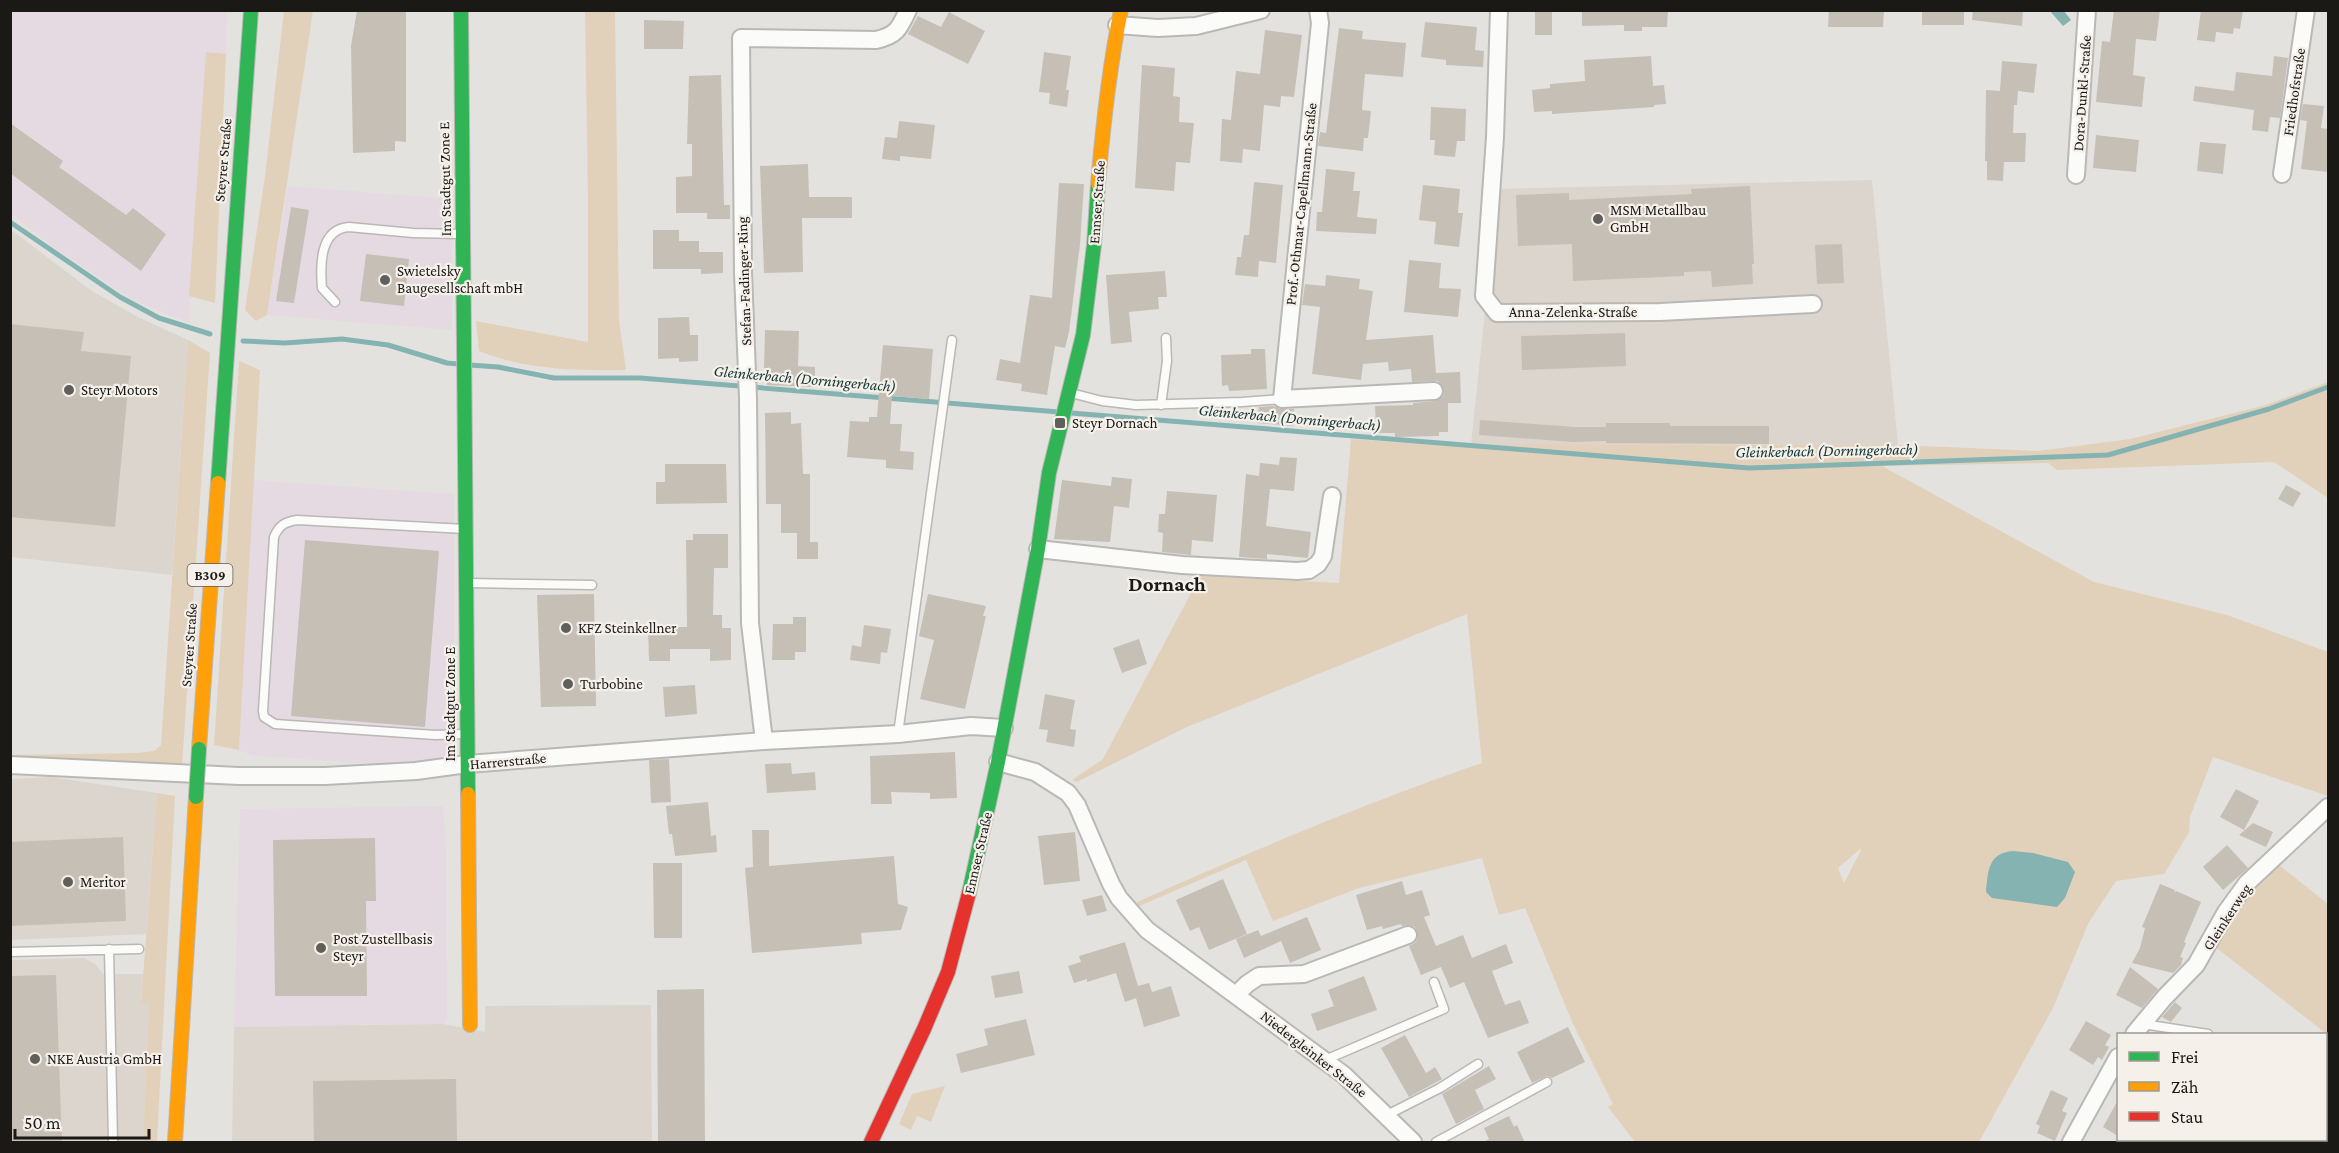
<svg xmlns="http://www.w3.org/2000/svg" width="2339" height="1153" font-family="'Crimson Pro',serif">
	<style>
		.commercial { fill: #e5dae2 }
		.built { fill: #dbd5cd }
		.green { fill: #e1d1bb; fill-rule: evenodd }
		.water { fill: #84b3b2 }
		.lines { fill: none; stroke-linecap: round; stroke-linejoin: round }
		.stream { stroke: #84b3b2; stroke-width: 5 }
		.building { fill: #c6bfb5 }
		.lane-casing { stroke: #b9b8b5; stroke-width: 11 }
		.street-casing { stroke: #b9b8b5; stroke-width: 20 }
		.fast-casing { stroke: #b9b8b5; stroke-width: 16 }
		.slow-casing { stroke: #b9b8b5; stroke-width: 16 }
		.jam-casing { stroke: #b9b8b5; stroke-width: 16 }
		.lane { stroke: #fbfbfa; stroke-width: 8 }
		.street { stroke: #fbfbfa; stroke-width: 16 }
		.fast { stroke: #30b455; stroke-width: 14 }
		.slow { stroke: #ff9f0a; stroke-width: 14 }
		.jam { stroke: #e5322d; stroke-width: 14 }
		.fast-bridge-casing { stroke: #b9b8b5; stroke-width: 16; stroke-linecap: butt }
		.fast-bridge { stroke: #30b455; stroke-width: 14 }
		.poi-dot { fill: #615f5c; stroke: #f5f0e9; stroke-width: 2 }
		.labels { text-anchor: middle; stroke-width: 4.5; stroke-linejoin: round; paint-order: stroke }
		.shield { fill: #f5f0e9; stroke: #5c5a55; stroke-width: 1.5 }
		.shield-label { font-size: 14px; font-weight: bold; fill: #1a1916 }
		.street-label { font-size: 15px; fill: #1a1916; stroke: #f5f0e9 }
		.poi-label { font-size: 15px; fill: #1a1916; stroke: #f5f0e9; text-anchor: start }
		.water-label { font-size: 16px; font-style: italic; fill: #133636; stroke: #f5f0e9 }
		.district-label { font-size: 21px; font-weight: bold; fill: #1a1916; stroke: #f5f0e9 }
	</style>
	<rect width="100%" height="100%" fill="#e4e2df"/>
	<path class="commercial" d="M10,11H227L226,54L206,52L189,323L133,300L56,249L11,214Z
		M288,186L452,199V330L267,315Z
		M254,480L454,494L455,747L448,756L425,763L394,765L254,756L239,750Z
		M443,806L446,842L447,1020L443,1024L234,1027L240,809Z"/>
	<path class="built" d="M1872,180L1898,445L1471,444L1498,189Z
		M10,229L92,291L138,317L188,340L172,575L11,557Z
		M51,777L157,793L146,934L11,940L10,779Z
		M84,958L95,964L103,974H143L141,1002L149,1003L143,1142H11L10,960Z
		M651,1005L652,1142H232L234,1027L443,1024L485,1032V1006Z"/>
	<path class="green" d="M284,11H313L267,315L256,321L245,310L265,176Z
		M585,11H615L619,320L626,370C577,371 525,370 479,351L476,321L588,342V202Z
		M206,52L226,54L215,303L189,296Z
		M188,340L210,353L182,766L11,759V755L137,753L154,751L161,745Z
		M239,361L260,370L239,750L214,745Z
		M2328,382V498L2274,462L2057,470L2048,463L1882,466L2094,582L2227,615L2328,652V796L2213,757L2190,817L2189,832L2164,874L2116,881L2089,922L2053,1008L1979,1142H1635L1608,1107L1613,1104L1573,1024L1525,908L1499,915L1482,858L1359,888L1273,921L1246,860L1137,907V902C1250,852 1365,803 1482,763L1467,614L1187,727L1077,782L1072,780L1103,759L1200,576L1339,583L1351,439L1468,447L1471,444L1898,445L2038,451L2130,439L2266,405ZM1860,849L1861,850L1844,883L1838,868Z
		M157,793L175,796L157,1142H143L149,1003H141Z
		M2279,865L2328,904V1035L2214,946L2238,903L2244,901Z
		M2328,1081V1142H2277L2279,1140H2326V1085Z
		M945,1086L931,1122L917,1116L911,1130L899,1124L912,1094Z"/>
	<path class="water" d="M2050,11H2064L2071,20L2063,26Z
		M2013,851L2033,853L2068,862L2075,872L2065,898L2057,907L1992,898L1986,892C1988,871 1988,853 2013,851Z"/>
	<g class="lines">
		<path class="stream" d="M10,222L120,297L159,318L210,334
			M243,341L285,343L342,339L388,345L447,363L458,364
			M470,365L498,367L554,378H640L1059,412
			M1071,413L1749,468L2108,455L2269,409L2328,387"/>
	</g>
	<path class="building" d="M357,10H406V142L395,141V151L353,153L351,46Z
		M1535,10H1552V35H1535Z
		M1582,10H1668L1667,27H1642V31H1624V25L1582,26Z
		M1829,10H1884L1883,27H1828Z
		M1922,10H1964V25H1922Z
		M1973,10H2023L2022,26L1972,20Z
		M2114,10H2160L2156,41L2136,39L2133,75L2145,77L2142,107L2096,102L2102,41L2110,42Z
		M2201,10H2243L2240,29L2234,28L2233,34L2216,32L2215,42L2197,40Z
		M949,12L985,31L968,64L908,34L918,16L941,27Z
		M644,20L684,21L683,49H644Z
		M1425,22L1477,27L1475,50L1484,51L1483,67L1446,65V60L1421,57Z
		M1339,28L1363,31L1362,39L1406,43L1403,77L1365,74L1362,110L1371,111L1368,138H1363H1364L1363,151L1318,146L1320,132L1326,133Z
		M1265,30L1302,35L1294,97L1281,96L1280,107L1264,105L1260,151L1243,149L1242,163L1220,161L1222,119L1231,120L1236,71L1260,74Z
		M1044,52L1071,56L1066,90H1069L1067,107L1049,104L1050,93L1039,92Z
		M1651,56L1653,86L1664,85L1666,104L1654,105V107L1552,114V111L1534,112L1532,90L1550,88V84L1585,81L1584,60Z
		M2274,56L2288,58L2280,118L2270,117L2268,132L2252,130L2254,110L2193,101L2195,86L2234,91L2236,72L2272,76Z
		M2002,61L2037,64L2034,93L2018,91L2017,105H2014L2013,133H2026L2025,162H2004L2003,181L1987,180V161H1985L1986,90L2000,91Z
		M1142,65L1175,68L1173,96L1180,97L1179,122L1194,123L1190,163L1176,162L1174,191L1135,188Z
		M721,75L724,205H730V219H707V213H676V177L692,176V144H687L689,76Z
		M2303,104L2324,106L2321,128L2328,129V172L2301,169L2307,121L2300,120Z
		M1431,107L1466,109L1465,141H1457L1455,157L1434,155L1435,140H1430Z
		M899,121L935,125L931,159L900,156V161L882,159L885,137L897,138Z
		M10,123L63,161L59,167L126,215L133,208L166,234L141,271L10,173Z
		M2096,135L2139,140L2136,172L2093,168Z
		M2200,142L2226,144L2223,174L2197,171Z
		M808,164L809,197H852V218H802L803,272L764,273L760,166Z
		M1326,169L1355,172L1353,191H1360L1357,217L1377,219L1376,234L1316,231L1317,212H1322Z
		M1254,182L1283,185L1276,263L1259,261L1258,277L1235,275L1237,257H1241L1244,235H1249Z
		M1059,183L1084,184L1080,244L1069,332L1065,348L1055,346L1047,395L1021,391L1022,384L996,380L1000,359L1020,363L1030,295L1052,298Z
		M1423,185L1460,189L1458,213H1463L1459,247L1434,244L1436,222L1419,220Z
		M1750,186L1754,264H1752L1753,284L1712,287L1711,271L1684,272V276L1573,281L1572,244L1518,246L1516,195L1569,193V200L1692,194L1691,189Z
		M291,207L309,210L294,303L276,301Z
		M653,230H679V241H699V252H723V273L701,274V269H653Z
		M1842,244L1844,283L1817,284L1815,245Z
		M366,254L409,259L404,306L360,301Z
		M1409,260L1441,263L1439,288L1461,289L1458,317L1404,312Z
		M1165,271L1167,297H1158L1159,309L1129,312L1132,342L1111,344L1106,275Z
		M1326,275L1360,279L1359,289L1373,291L1366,340L1433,335L1436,373L1460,372L1461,403H1448V432H1439V436L1395,437V433H1376L1375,406L1413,405V403L1435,401L1443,396L1444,390L1438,381L1412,382L1411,369L1389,371L1388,362L1363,364L1361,380L1312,374L1320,307L1302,305L1305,284L1325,286Z
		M689,317L690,335H698V361L679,362V358L658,359V318Z
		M10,324L84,332L81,351L131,356L115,527L10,517Z
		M765,330L799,331L798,366L815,367V387L767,385V368H764Z
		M1625,333L1626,366L1522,370L1521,336Z
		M883,345L933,349L929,399L892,396L890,424H902L900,451L914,452L913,470L886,468V460L847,457L850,421L869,422V417H877Z
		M1251,349H1265L1267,389L1229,391L1228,385L1222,386L1221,355L1251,354Z
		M1273,406L1282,409H1294L1293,426L1257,423L1259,407Z
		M791,412V424L801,423L803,474H810V542H818V559H797V533H781V504H766L765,413Z
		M1480,420L1575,427H1606V423H1670V426H1769V444L1606,443V441L1573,442L1479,435Z
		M1280,457L1297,458L1294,491L1270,489L1266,526L1311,532L1308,558L1267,554V559L1239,557L1246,474L1259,476L1260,463L1279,465Z
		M665,464H726L727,503L656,504V482H665Z
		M1112,477L1132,479L1129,508L1114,506L1110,542L1054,539L1062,480L1111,486Z
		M2286,485L2301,493L2293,507L2278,499Z
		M1167,491L1217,495L1213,542L1192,540L1191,555L1162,552L1163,533L1158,532L1159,514H1165Z
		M693,534H728V568H714L713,615H722V628H731V660L710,661V649H670V661H649L648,627H687L686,540H693Z
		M305,540L439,551L425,727L291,716Z
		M594,594L596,706L541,707L537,595Z
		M928,594L986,606L983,616H986L965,709L920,699L934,640L919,636Z
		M793,617H806V652H795V660H772L773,624H793Z
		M864,625L891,629L887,653L881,652L880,664L850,660L852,645L861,647Z
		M1139,639L1147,664L1122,673L1113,648Z
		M695,685L697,714L665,717L663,687Z
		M1045,694L1075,700L1070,729L1076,730L1074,747L1046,742L1048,730L1039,729Z
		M955,752L957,798L930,799V793L891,792L892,804H871L870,756Z
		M669,759L671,802L651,803L649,760Z
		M791,763L792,774L815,772L816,790L767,793L765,764Z
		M2236,789L2259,801L2244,830L2220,817Z
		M708,802L711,836L716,835L717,852L675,856L672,834H669L666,806Z
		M2253,823L2273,832L2266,847L2239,835Z
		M752,830H769V866L894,856L898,904L908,907L901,930L861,933L862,944L752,953L745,868L753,867Z
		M1075,832L1080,881L1044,885L1038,836Z
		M123,837L126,921L10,926V842Z
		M375,838L376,901H366L367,996H275L273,840Z
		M2227,845L2248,868L2223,890L2203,867Z
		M653,863H682V938H654Z
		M1223,879L1247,934L1209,950L1199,927L1190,931L1176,900Z
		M1402,881L1406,895L1422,890L1430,915L1424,917L1436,946L1463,935L1472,958L1506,944L1513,963L1492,971L1505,1005L1520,1000L1529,1023L1488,1038L1464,982L1450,988L1441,967L1421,975L1409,946L1416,942L1418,937L1415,927L1409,925L1402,926L1401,924L1383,929L1382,926L1367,930L1356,895Z
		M2160,884L2175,890L2174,893L2176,891L2201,902L2184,942L2186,943L2180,957L2183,958L2181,965L2173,973L2132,963L2140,948L2145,928L2142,927Z
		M1102,895L1107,911L1087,916L1082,900Z
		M1307,917L1321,950L1290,963L1281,941L1244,958L1236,939L1258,930L1261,936Z
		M1125,942L1138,986L1149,983L1152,992L1171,986L1180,1016L1144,1027L1136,998L1125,1002L1116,973L1087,982V979L1074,983L1068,966L1081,962L1079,956Z
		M2130,967L2158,989L2142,1008L2116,995Z
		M1019,971L1023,993L995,998L991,976Z
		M56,975L62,1143H10V976Z
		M1364,976L1377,1010L1317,1031L1311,1014L1334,1006L1328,990Z
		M704,989L705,1143H658L657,990Z
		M2175,1002L2182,1008L2171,1022L2162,1017Z
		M1026,1019L1035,1055L961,1073L956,1054L988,1045L984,1029Z
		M2086,1021L2111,1035L2105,1045L2109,1047L2102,1060L2098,1057L2093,1065L2069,1050Z
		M1568,1027L1585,1062L1552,1078L1547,1076L1532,1083L1517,1052Z
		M1405,1035L1426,1073L1435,1067L1442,1079L1409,1097L1381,1048Z
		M1489,1066L1496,1079L1475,1090L1484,1109L1456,1124L1442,1094Z
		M456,1079L457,1143H314L313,1081Z
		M2051,1090L2068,1098L2062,1111L2067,1113L2055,1141L2037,1133L2040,1126L2036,1124Z
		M2118,1100V1136L2103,1127Z
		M1509,1116L1514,1127L1517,1125L1525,1143H1482L1489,1139L1484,1128Z"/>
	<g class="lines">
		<g class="lane-casing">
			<path id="lane" d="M335,302L322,288C320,264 320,229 349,227L413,233L462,234
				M1071,393L1102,401L1136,405L1242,402L1282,399
				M1161,405L1167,361L1166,338
				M465,529L297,520C285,522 279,525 274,537L263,711L264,717L275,724L435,735L466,734
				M469,583L592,585
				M898,734L952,340
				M109,949L113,1142
				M10,952L139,949
				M2143,1024L2208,1034
				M1325,1060L1444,1009L1434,982
				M1387,1115L1440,1088L1478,1064
				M1436,1142L1547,1082"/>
		</g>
		<g class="street-casing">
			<path id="street" d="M1318,10L1320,23L1282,399L1434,391
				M1499,10L1495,137L1484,296L1497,313L1660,312L1813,304
				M1117,25L1158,28L1196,26L1261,10
				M2282,174L2306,10
				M2076,175L2087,10
				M1038,549L1182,565L1297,571L1309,570L1318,564L1323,556L1332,496
				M764,741L750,623L748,398L743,273L741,38L876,40C897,35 899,29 908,10
				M998,762L1035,772L1068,793L1077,805L1111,884L1119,898L1147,930L1344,1075L1413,1142
				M10,765L239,776H325L416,771L467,764L764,741L898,734L971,726L1004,728
				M1236,995L1247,984L1259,976L1304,974L1408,935
				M2134,1034L2164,998L2196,965L2226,912L2247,883L2328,807
				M2071,1142L2118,1057"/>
		</g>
		<g class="fast-casing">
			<path id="fast" d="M461,10L468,794
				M218,483L251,10
				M969,893L998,762L1038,549L1049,473L1083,335L1094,245L1098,184"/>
		</g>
		<g class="slow-casing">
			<path id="slow" d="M1098,184C1103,125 1109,68 1121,10
				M199,749L218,483
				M468,794L470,1025
				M175,1142L196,797"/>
		</g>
		<g class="jam-casing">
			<path id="jam" d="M871,1142L924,1029L948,972L969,893"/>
		</g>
		<use href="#lane" class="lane"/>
		<use href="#street" class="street"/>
		<use href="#fast" class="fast"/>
		<use href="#slow" class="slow"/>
		<use href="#jam" class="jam"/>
		<g class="fast-bridge-casing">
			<path id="fast-bridge" d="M196,797L199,749"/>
		</g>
		<use href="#fast-bridge" class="fast-bridge"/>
	</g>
	<g class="poi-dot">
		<circle cx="1598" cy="219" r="6"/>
		<circle cx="385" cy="280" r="6"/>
		<circle cx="69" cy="390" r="6"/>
		<rect x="1054" y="417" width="12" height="12" rx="3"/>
		<circle cx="566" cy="628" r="6"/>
		<circle cx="568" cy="684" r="6"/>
		<circle cx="68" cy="882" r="6"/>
		<circle cx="321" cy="948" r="6"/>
		<circle cx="35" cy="1059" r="6"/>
	</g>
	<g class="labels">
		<rect class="shield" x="187.5" y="564" width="45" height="22" rx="4.5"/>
		<g class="shield-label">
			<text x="210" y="580">B309</text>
		</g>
		<g class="street-label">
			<text transform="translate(2294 92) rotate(-82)" y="5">Friedhofstraße</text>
			<text transform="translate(2082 93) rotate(-86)" y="5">Dora-Dunkl-Straße</text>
			<text transform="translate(223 160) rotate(-85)" y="5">Steyrer Straße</text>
			<text transform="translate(445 179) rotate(-91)" y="5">Im Stadtgut Zone E</text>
			<text transform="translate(1097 202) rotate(-86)" y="5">Ennser Straße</text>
			<text transform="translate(1301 204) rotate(-84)" y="5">Prof.-Othmar-Capellmann-Straße</text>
			<text transform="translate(744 281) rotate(-92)" y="5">Stefan-Fadinger-Ring</text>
			<text x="1573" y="317">Anna-Zelenka-Straße</text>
			<text transform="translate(189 645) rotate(-86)" y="5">Steyrer Straße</text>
			<text transform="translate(450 704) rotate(-90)" y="5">Im Stadtgut Zone E</text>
			<text transform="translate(508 761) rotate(-5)" y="5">Harrerstraße</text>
			<text transform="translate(978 853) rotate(-77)" y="5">Ennser Straße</text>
			<text transform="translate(2227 917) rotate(-57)" y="5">Gleinkerweg</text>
			<text transform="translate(1314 1054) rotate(38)" y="5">Niedergleinker Straße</text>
		</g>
		<g class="poi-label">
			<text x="1610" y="215">MSM Metallbau<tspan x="1610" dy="17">GmbH</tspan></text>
			<text x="397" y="276">Swietelsky<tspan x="397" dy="17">Baugesellschaft mbH</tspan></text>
			<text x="81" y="395">Steyr Motors</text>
			<text x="1072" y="428">Steyr Dornach</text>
			<text x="578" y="633">KFZ Steinkellner</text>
			<text x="580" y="689">Turbobine</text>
			<text x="80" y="887">Meritor</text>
			<text x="333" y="944">Post Zustellbasis<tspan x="333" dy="17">Steyr</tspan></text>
			<text x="47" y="1064">NKE Austria GmbH</text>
		</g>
		<g class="water-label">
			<text transform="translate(805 378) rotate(5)" y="6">Gleinkerbach (Dorningerbach)</text>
			<text transform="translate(1290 417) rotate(5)" y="6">Gleinkerbach (Dorningerbach)</text>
			<text transform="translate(1827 450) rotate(-1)" y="6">Gleinkerbach (Dorningerbach)</text>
		</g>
		<g class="district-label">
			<text x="1167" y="591">Dornach</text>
		</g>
	</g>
	<rect width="2339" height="1153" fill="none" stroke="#1a1916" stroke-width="24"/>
	<rect x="2117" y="1033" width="210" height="108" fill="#f5f0e9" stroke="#9d9a95" stroke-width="1.5"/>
	<rect x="2129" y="1052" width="30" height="9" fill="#30b455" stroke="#9d9a95" stroke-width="1.5"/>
	<text x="2171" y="1063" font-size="18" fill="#1a1916">Frei</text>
	<rect x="2129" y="1082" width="30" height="9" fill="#ff9f0a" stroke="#9d9a95" stroke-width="1.5"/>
	<text x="2171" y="1093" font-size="18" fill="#1a1916">Zäh</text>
	<rect x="2129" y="1112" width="30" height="9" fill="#e5322d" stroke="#9d9a95" stroke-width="1.5"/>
	<text x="2171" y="1123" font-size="18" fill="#1a1916">Stau</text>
	<path d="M15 1129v9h134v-9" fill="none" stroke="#1a1916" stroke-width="3"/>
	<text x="24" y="1129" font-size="18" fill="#1a1916" stroke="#f5f0e9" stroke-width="4.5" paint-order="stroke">50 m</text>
</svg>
